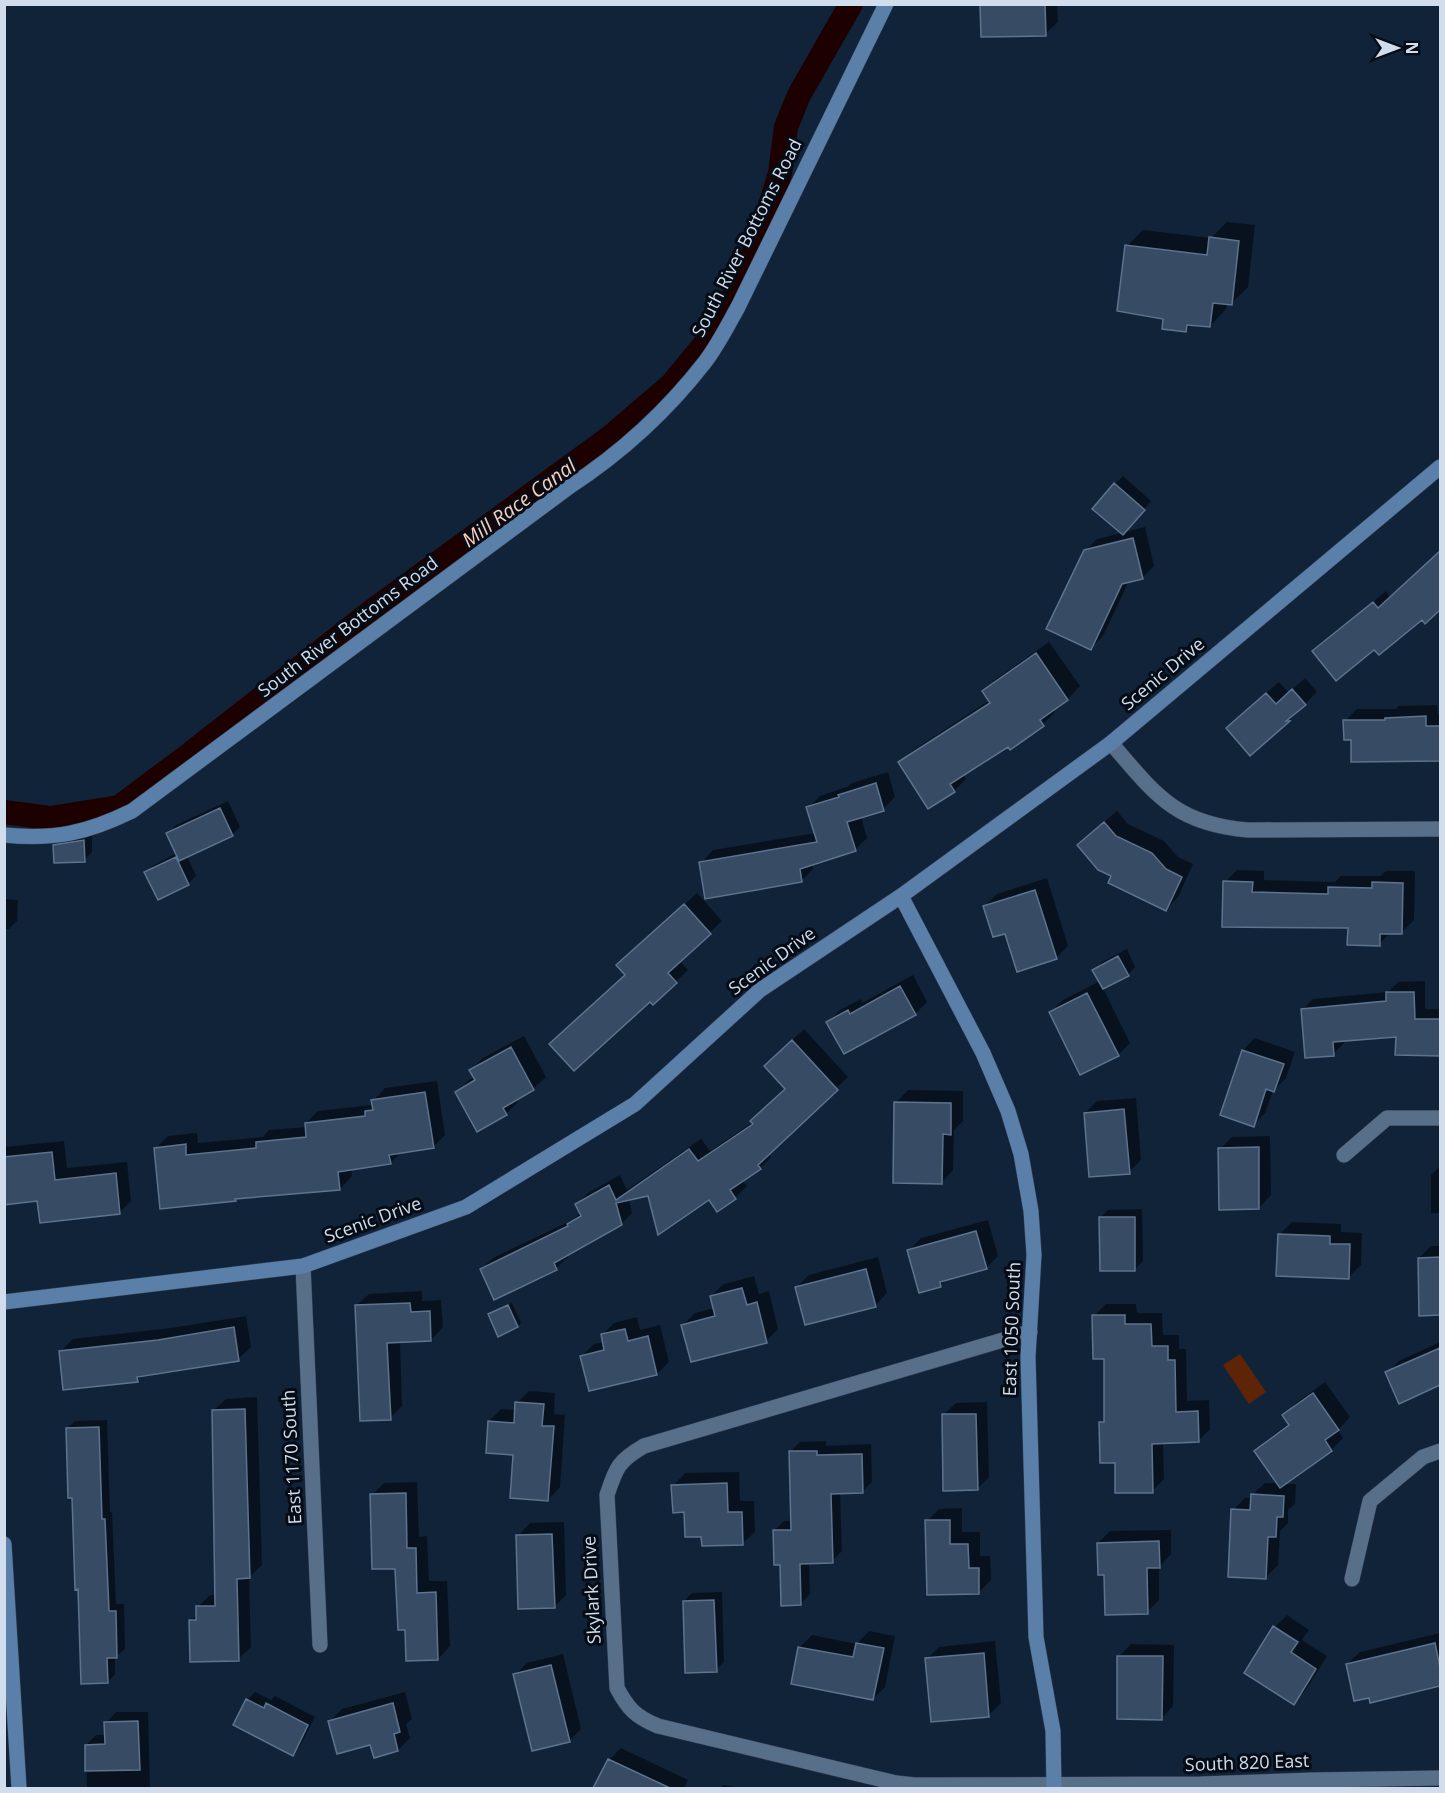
<svg xmlns="http://www.w3.org/2000/svg" width="1445" height="1793" font-family="'Open Sans',sans-serif">
	<style>
		.green { fill: #5e2407 }
		.shadow { fill: #0007 }
		.lines { fill: none; stroke-linecap: round; stroke-linejoin: round }
		.canal { stroke: #1d0000; stroke-width: 24 }
		.building { fill: #374c64; stroke: #5d738e; stroke-width: 1.5 }
		.street-casing { stroke: #323e51; stroke-width: 16 }
		.secondary-casing { stroke: #323e51; stroke-width: 16 }
		.street { stroke: #586f89; stroke-width: 15 }
		.secondary { stroke: #5a7fa9; stroke-width: 15 }
		.labels { text-anchor: middle; stroke-width: 6; stroke-linejoin: round; paint-order: stroke }
		.street-label { font-size: 18px; fill: #d1ddec; stroke: #050c16 }
		.water-label { font-size: 20px; font-style: italic; fill: #faccb9; stroke: #050c16 }
	</style>
	<rect width="100%" height="100%" fill="#102339"/>
	<path class="green" d="M1240,1354L1266,1392L1249,1404L1223,1365Z"/>
	<path class="shadow" d="M982,4H1057L1058,22L1045,34Z
		M1227,222L1255,225L1248,287L1231,304L1227,303L1226,309L1210,326L1192,324L1186,330L1127,246L1143,230L1211,238Z
		M1123,476L1151,501L1125,532L1145,527L1154,566L1142,578L1129,581L1103,636L1091,648L1085,551L1097,539L1122,533L1115,484Z
		M1440,552V608L1425,622L1422,618L1375,648L1314,652L1326,640L1386,591L1390,597Z
		M1049,642L1080,686L1068,699L1053,709L1055,712L1043,724L1010,748L1009,745L963,774L966,779L954,791L900,763L912,751L990,700L984,692L996,679Z
		M1305,678L1317,692L1289,720L1250,754L1240,716L1279,682L1289,693Z
		M1437,705L1438,715H1440V760L1352,761V738L1345,721L1357,709H1396L1398,706Z
		M888,772L895,797L883,809L861,816L867,838L855,850L812,863L813,869L801,881L701,863L713,850L815,833L808,808L820,796L847,787L852,783Z
		M228,801L240,827L232,835L187,856L196,876L188,884L146,873L154,865L177,853L168,833L176,825Z
		M1117,811L1128,824L1164,841L1178,857L1193,864L1178,897L1166,909L1113,876L1091,833Z
		M92,833V852L84,860L54,846L62,838Z
		M1237,870L1264,871V880L1335,882L1341,876H1380L1386,871H1415L1414,920L1402,932H1391L1379,944L1349,926L1224,925L1225,882Z
		M1047,878L1068,946L1056,958L985,906L997,894Z
		M697,893L722,921L680,961L688,970L653,1003L627,974L631,953Z
		M4,899L18,900L17,921L9,929H4Z
		M1127,949L1135,967L1128,975L1103,988L1130,1043L1118,1055L1051,1012L1063,1000L1100,981L1094,970L1102,962Z
		M913,975L927,1002L915,1014L828,1022L840,1010L861,999L862,1003Z
		M1425,981V1009H1440V1054H1397V1035L1344,1040V1043L1333,1054L1302,1010L1313,999L1388,992L1398,982Z
		M804,1029L848,1077L768,1153L771,1157L760,1168L742,1180L747,1186L735,1198H709L649,1194L629,1199L632,1213L621,1224L566,1254L568,1257L556,1268L481,1269L493,1258L574,1219L581,1212L576,1204L588,1193L620,1175L627,1190L701,1139L710,1151L753,1122L786,1088L777,1055Z
		M524,1036L546,1077L533,1089L516,1099L518,1102L506,1114L457,1092L469,1080L475,1077L471,1070L483,1058Z
		M1255,1038L1295,1052L1286,1078L1273,1091L1265,1113L1253,1125L1221,1114L1243,1050Z
		M437,1081L445,1135L433,1147L402,1152L390,1163L351,1168L352,1176L340,1189L237,1197L235,1200L156,1148L168,1136L197,1133L198,1143L263,1137L269,1130L306,1127V1123L318,1111L372,1105L373,1101L385,1088Z
		M908,1090L963,1091V1121L954,1130L953,1170L941,1183L896,1103Z
		M1136,1098L1141,1160L1129,1172L1085,1113L1097,1101Z
		M1270,1136L1271,1195L1259,1208L1220,1149L1232,1137Z
		M64,1141L67,1168L127,1162L131,1201L119,1213L39,1200L4,1203V1147Z
		M1439,1167H1440V1213H1431V1175Z
		M1142,1209L1143,1261L1135,1269L1100,1218L1108,1210Z
		M988,1220L998,1256L986,1268L947,1279L941,1285L909,1251L921,1238Z
		M1292,1222L1341,1224V1232L1362,1233L1361,1265L1349,1277L1280,1234Z
		M1431,1246H1440V1314H1420L1419,1258Z
		M878,1257L887,1293L875,1306L797,1287L809,1275Z
		M754,1276L759,1294L769,1291L778,1329L766,1341L683,1325L695,1313L715,1308L711,1296L724,1284Z
		M422,1291V1301L441,1300L443,1327L431,1340L400,1341L402,1406L390,1418L356,1306L369,1294Z
		M512,1303L521,1323L518,1326L490,1315L493,1311Z
		M1106,1304H1136L1137,1313H1162L1163,1335H1179V1349H1186L1187,1401L1209,1400L1210,1429L1198,1441L1163,1442L1164,1479L1152,1491L1116,1461L1101,1423L1106,1418V1357L1094,1316Z
		M246,1316L251,1347L238,1359L143,1374L137,1380L61,1351L73,1339L171,1328Z
		M637,1317L640,1330L660,1325L669,1362L657,1374L582,1356L594,1344L604,1342L602,1335L614,1323Z
		M1440,1342V1383L1400,1402L1387,1373L1399,1361Z
		M1325,1382L1350,1417L1338,1430L1343,1438L1331,1450L1284,1484H1296L1295,1504L1288,1510V1523L1280,1531L1278,1565L1266,1577L1233,1510L1245,1498H1252V1495L1265,1483H1279L1256,1451L1268,1439L1290,1423L1284,1415L1296,1403Z
		M529,1391L555,1393L554,1414L565,1415L560,1487L548,1500L489,1421L501,1409L516,1410L517,1403Z
		M257,1397L262,1565L249,1577L251,1647L238,1659L190,1621L198,1614V1607L210,1595H217L213,1411L226,1399Z
		M987,1402L989,1477L977,1489L943,1415L956,1403Z
		M107,1420L110,1512H112L116,1604H124L125,1649L115,1657V1674L108,1682L79,1588L67,1429L75,1421Z
		M826,1441V1446L871,1444L872,1482L862,1492H840L842,1551L832,1561L809,1562L810,1594L801,1604L781,1563L774,1531L784,1521H792L790,1452L800,1442Z
		M739,1472L740,1501H754L755,1532L742,1544L703,1535L686,1511L673,1486L685,1473Z
		M417,1482L419,1537L427,1536L429,1581H447L450,1646L438,1659L407,1628L397,1567L372,1495L384,1483Z
		M962,1508V1532H980V1556H990L991,1580L979,1592L927,1521L939,1509Z
		M564,1522L566,1595L554,1607L518,1536L530,1523Z
		M1171,1530V1554L1159,1567V1600L1147,1612L1105,1573L1098,1543L1110,1531Z
		M722,1592L724,1662L716,1670L684,1601L692,1593Z
		M1287,1615L1309,1630L1302,1640L1327,1656L1305,1691L1293,1703L1275,1627Z
		M869,1631L895,1636L885,1687L873,1699L800,1647L812,1635L857,1644Z
		M1440,1633V1684L1371,1701L1347,1664L1360,1652Z
		M995,1641L1001,1703L989,1715L927,1659L939,1647Z
		M1131,1644L1174,1645L1173,1706L1161,1719L1119,1656Z
		M563,1654L581,1729L569,1741L515,1675L527,1663Z
		M255,1692L271,1700L275,1696L315,1717L300,1746L292,1754L247,1700Z
		M405,1692L412,1719L406,1724L410,1738L398,1750L371,1743L330,1721L342,1709Z
		M116,1712H148L150,1788H162H87L86,1745L96,1735H106V1723Z
		M621,1748L688,1780L684,1788H595L609,1760Z
		M723,1785L744,1788H719Z"/>
	<g class="lines">
		<path class="canal" d="M4,812L50,818L119,807L190,754L372,611L609,438L672,384L712,335L744,277L763,229L780,173L786,127L799,95L851,4"/>
	</g>
	<path class="building" d="M980,4H1045L1046,36L981,37Z
		M1209,237L1239,241L1232,305L1213,303L1210,327L1187,325L1186,332L1162,329L1163,319L1117,311L1125,245L1207,255Z
		M1114,483L1145,510L1123,535L1092,509Z
		M1133,538L1143,579L1122,584L1091,650L1046,629L1084,550Z
		M1440,551V610L1425,624L1422,620L1379,655L1374,650L1336,681L1312,651L1373,602L1378,608Z
		M1036,653L1068,700L1040,720L1044,726L1010,750L1008,747L950,784L955,792L928,809L898,762L990,703L982,691Z
		M1292,689L1306,705L1286,721H1290L1250,756L1226,728L1266,693L1276,704Z
		M1426,716V726H1440V761L1351,762V740H1344L1343,720H1385V718Z
		M876,783L884,811L847,822L856,851L800,869L802,882L705,899L699,862L817,842L806,807L839,797L838,795Z
		M220,808L233,836L179,861L166,833Z
		M1104,822L1116,836L1152,853L1166,869L1182,877L1166,911L1108,883L1111,876L1098,870L1077,845Z
		M84,840L85,862L54,863L53,845Z
		M176,857L189,885L158,900L144,872Z
		M1223,881L1253,882L1252,892L1328,894V887L1372,888V882L1403,883L1402,934H1380V946L1347,945L1348,928L1222,927Z
		M1035,890L1057,959L1017,972L1005,934L993,937L983,906Z
		M684,904L711,934L668,973L677,983L653,1005L650,1002L574,1071L549,1044L625,975L616,965Z
		M1118,956L1129,976L1103,989L1092,970Z
		M900,986L916,1015L844,1054L826,1022L848,1010L850,1014Z
		M1386,992H1414L1415,1019H1440V1056L1395,1055L1396,1037L1333,1042L1334,1056L1305,1058L1301,1009L1386,1001Z
		M1087,993L1119,1056L1080,1075L1049,1012Z
		M792,1040L838,1090L758,1165L761,1169L730,1190L736,1199L717,1212L709,1200L658,1235L648,1196L616,1203L622,1225L554,1263L557,1270L494,1300L480,1269L568,1226L567,1224L581,1216L575,1204L609,1185L616,1200L689,1149L698,1161L753,1124L750,1121L785,1089L764,1066Z
		M511,1047L534,1090L503,1108L507,1115L477,1132L455,1092L475,1080L469,1070Z
		M1242,1050L1284,1064L1274,1092L1266,1089L1254,1127L1220,1115Z
		M425,1092L434,1148L389,1155L391,1164L338,1172L340,1190L235,1199L236,1201L160,1209L154,1148L186,1144V1155L256,1148V1142L306,1137L305,1123L365,1116V1111L373,1110L371,1100Z
		M894,1102L951,1103V1135L943,1134L942,1184L893,1183Z
		M1124,1109L1130,1174L1089,1177L1084,1113Z
		M1259,1147V1209L1219,1210L1218,1148Z
		M52,1152L55,1180L116,1173L120,1214L40,1223L37,1201L4,1205V1157Z
		M1099,1217H1135V1271H1100Z
		M976,1231L987,1269L940,1282L941,1287L919,1293L907,1250Z
		M1278,1234L1330,1236V1244H1350L1349,1279L1276,1276Z
		M1440,1257V1315L1419,1316L1418,1258Z
		M866,1269L876,1307L805,1325L795,1287Z
		M742,1288L747,1305L757,1302L767,1343L691,1362L681,1325L715,1316L710,1296Z
		M410,1303L411,1312L430,1311L431,1341L387,1343L391,1420L360,1421L355,1305Z
		M508,1305L518,1327L498,1337L488,1314Z
		M1092,1315H1125V1324H1151L1152,1346H1168V1360H1175L1176,1412L1198,1411L1199,1442L1152,1444L1153,1493H1115V1463H1100L1099,1422H1104V1359H1093Z
		M234,1327L239,1361L137,1377L138,1382L63,1390L59,1351L158,1340Z
		M625,1329L628,1341L648,1336L657,1375L589,1391L580,1356L604,1350L601,1334Z
		M1440,1348V1385L1399,1404L1385,1372Z
		M1313,1393L1339,1430L1325,1440L1332,1451L1280,1488L1254,1451L1289,1425L1282,1415Z
		M515,1402L544,1404L542,1426H554L548,1501L510,1498L513,1455L486,1453L488,1421L514,1423Z
		M245,1409L250,1578L237,1579L239,1661L190,1662L189,1620H196V1606H215L212,1410Z
		M942,1414H976L978,1490L943,1491Z
		M99,1427L102,1519H105L109,1611H116L117,1658H107L108,1683L81,1684L78,1589L75,1590L72,1498H68L66,1428Z
		M789,1451H817V1455L862,1454L863,1493L831,1494L833,1563L800,1564L801,1605L781,1606L780,1565H774L773,1530H791Z
		M727,1483L728,1512H742L743,1545L702,1546L701,1537H685L684,1512L673,1513L671,1485Z
		M406,1493L407,1548H416L417,1593L436,1592L438,1660L406,1661L405,1630H398L395,1569H372L370,1494Z
		M1251,1494L1284,1496L1283,1517H1277L1276,1537H1268L1266,1579L1228,1577L1231,1509L1250,1510Z
		M925,1520H950V1544H968L969,1568H979V1594L927,1595Z
		M552,1534L555,1608L518,1609L516,1535Z
		M1159,1541L1160,1568H1147L1148,1614L1105,1615L1104,1575H1098L1097,1543Z
		M714,1600L717,1672L685,1673L683,1601Z
		M1273,1626L1298,1642L1291,1652L1316,1669L1294,1705L1244,1673Z
		M856,1643L884,1648L873,1700L791,1684L798,1647L853,1657Z
		M1435,1643L1440,1667V1686L1370,1703L1369,1698L1354,1701L1346,1664Z
		M984,1653L989,1717L931,1722L925,1658Z
		M1117,1656H1163L1162,1720L1117,1719Z
		M551,1665L570,1742L532,1751L513,1674Z
		M246,1699L264,1708L266,1703L308,1725L293,1756L233,1725Z
		M393,1703L400,1732L394,1734L398,1751L374,1758L370,1745L337,1754L328,1721Z
		M138,1721L140,1770L85,1771V1745L105,1744L104,1722Z
		M608,1759L670,1788H593Z"/>
	<g class="lines">
		<g class="street-casing">
			<path id="street" d="M1111,743C1155,794 1175,824 1248,830L1440,829
				M1344,1155L1387,1118H1440
				M303,1266L320,1645
				M1030,1332L644,1446C618,1461 616,1468 607,1495L617,1688C628,1709 636,1717 658,1726L896,1783L915,1785L1201,1784L1314,1780L1440,1778
				M1352,1579L1370,1501L1423,1457L1440,1451"/>
		</g>
		<g class="secondary-casing">
			<path id="secondary" d="M4,835C55,840 87,833 132,811L569,487C621,453 667,411 705,362C718,345 728,325 738,307L886,4
				M901,896L983,1053L1008,1111L1021,1154L1031,1211L1034,1255L1028,1357L1036,1637L1053,1731L1054,1788
				M4,1302L303,1266L466,1207L635,1104L760,990L901,896L1111,743L1440,467
				M4,1544L19,1788"/>
		</g>
		<use href="#street" class="street"/>
		<use href="#secondary" class="secondary"/>
	</g>
	<g class="labels">
		<g class="street-label">
			<text transform="translate(747 238) rotate(-63)" y="6">South River Bottoms Road</text>
			<text transform="translate(348 627) rotate(-37)" y="6">South River Bottoms Road</text>
			<text transform="translate(1163 674) rotate(-40)" y="6">Scenic Drive</text>
			<text transform="translate(772 961) rotate(-36)" y="6">Scenic Drive</text>
			<text transform="translate(373 1220) rotate(-20)" y="6">Scenic Drive</text>
			<text transform="translate(1012 1329) rotate(-88)" y="6">East 1050 South</text>
			<text transform="translate(292 1457) rotate(-93)" y="6">East 1170 South</text>
			<text transform="translate(592 1590) rotate(-93)" y="6">Skylark Drive</text>
			<text transform="translate(1247 1763) rotate(-2)" y="6">South 820 East</text>
		</g>
		<g class="water-label">
			<text transform="translate(519 503) rotate(-36)" y="7">Mill Race Canal</text>
		</g>
	</g>
	<rect width="1445" height="1793" fill="none" stroke="#d1ddec" stroke-width="12"/>
	<g transform="translate(1397 48) rotate(90)" stroke="#050c16" stroke-width="4.5" paint-order="stroke">
	<path d="M0-4.5L10 22L0 15L-10 22Z" fill="#d1ddec"/>
	<text y="-9" font-size="16" font-weight="bold" text-anchor="middle" fill="#d1ddec">N</text>
	</g>
</svg>
